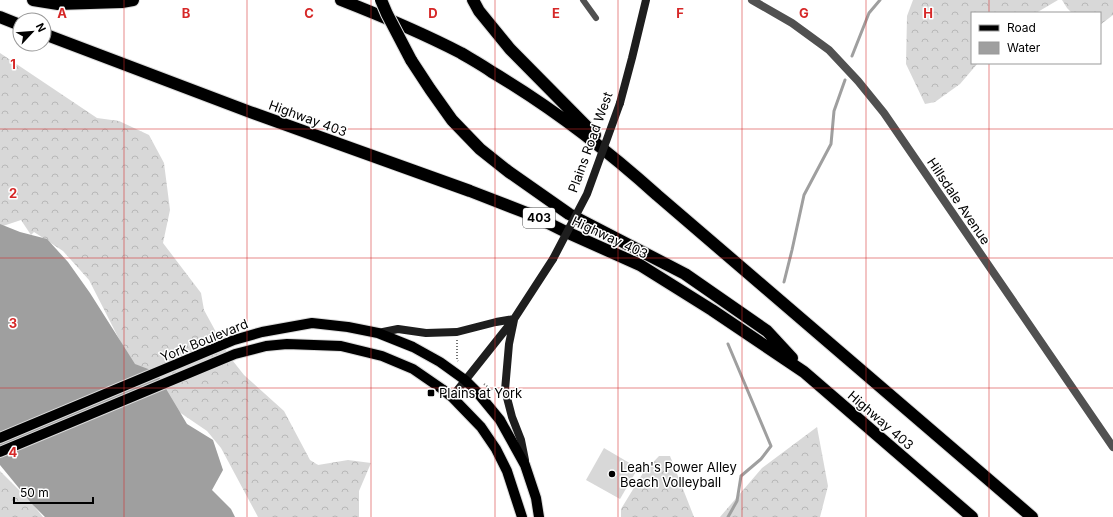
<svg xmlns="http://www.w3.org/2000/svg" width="1113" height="517" font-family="Inter,sans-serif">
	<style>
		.green { fill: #d8d8d8 }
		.forest { fill: url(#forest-crowns) }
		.water { fill: #9f9f9f }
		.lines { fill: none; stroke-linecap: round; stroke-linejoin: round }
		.stream { stroke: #9f9f9f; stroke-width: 3 }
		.primary-casing { stroke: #dbdbdb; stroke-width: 12 }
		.motorway-casing { stroke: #dbdbdb; stroke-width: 14 }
		.path { stroke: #737373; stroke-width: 2; stroke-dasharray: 1 2; stroke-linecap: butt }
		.service { stroke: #515151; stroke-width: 6 }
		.tertiary { stroke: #515151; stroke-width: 8 }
		.secondary { stroke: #1e1e1e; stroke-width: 8 }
		.primary { stroke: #000; stroke-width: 10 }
		.motorway { stroke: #000; stroke-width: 12 }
		.motorway-bridge-casing { stroke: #dbdbdb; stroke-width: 14; stroke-linecap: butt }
		.secondary-bridge { stroke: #1e1e1e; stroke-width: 8 }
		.motorway-bridge { stroke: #000; stroke-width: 12 }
		.grid { fill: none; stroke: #d62828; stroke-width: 1; stroke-opacity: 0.55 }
		.poi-dot { fill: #000; stroke: #fff; stroke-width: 1.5 }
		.labels { text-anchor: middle; stroke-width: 3; stroke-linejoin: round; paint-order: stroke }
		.shield { fill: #fff; stroke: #4c4c4c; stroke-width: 1 }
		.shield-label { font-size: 12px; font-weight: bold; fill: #000 }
		.street-label { font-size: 13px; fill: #000; stroke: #fff }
		.poi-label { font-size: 13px; fill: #000; stroke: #fff; text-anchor: start }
		.grid-label { font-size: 13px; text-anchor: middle; font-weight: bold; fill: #d62828; stroke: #fff; stroke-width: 3; stroke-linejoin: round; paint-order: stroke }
	</style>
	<defs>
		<pattern id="forest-crowns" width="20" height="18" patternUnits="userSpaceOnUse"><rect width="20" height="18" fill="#d8d8d8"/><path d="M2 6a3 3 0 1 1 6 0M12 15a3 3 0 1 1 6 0" fill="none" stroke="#b8b8b8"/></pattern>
	</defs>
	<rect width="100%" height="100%" fill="#fff"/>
	<path class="green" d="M604,448L638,468L620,499L586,480Z"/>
	<path class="forest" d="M913,0H1058L1036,13H972V63H978L960,84L935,102L925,104L906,64L907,16Z
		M1062,0H1113V15L1100,25V13H1072L1067,8Z
		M0,53L97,118L119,121L149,135L164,163L170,210L163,243L201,293L204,310L229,356L244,375L284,411L310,460L318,465L348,460L371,463L359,491V517H258L221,448L207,431L144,388L89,280L63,251L34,232L31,235L21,220L0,227Z
		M817,427L828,486L820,517H720L762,468Z
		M659,456H670L694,517H621V509L643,473Z
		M0,471L30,501L43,517H0Z"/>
	<path class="water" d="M0,224L20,232L47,239L68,262L90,293L135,364L156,372L187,424L213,440L223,470L212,490L231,509L235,517H45L32,504L0,465Z"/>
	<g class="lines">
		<path class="stream" d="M852,56L869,13L880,0
			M784,282L792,250L804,195L831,144L834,111L845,80
			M728,344L771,446L761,459L741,476L737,501L728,517"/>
		<g class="primary-casing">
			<path id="primary" d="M0,438L234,340L262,332L312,323L348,327L378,333L413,347L440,362L465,380L477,392L500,420L525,465L536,498L539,517
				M0,452L235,354L266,346L287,344L341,346L382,356L413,369L442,389L452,397L481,427L496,449L507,471L522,517"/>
		</g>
		<g class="motorway-casing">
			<path id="motorway" d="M33,0L58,4L122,2L133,0
				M341,0C382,16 422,33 461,53C471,59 482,65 492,72C551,107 606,149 657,195L1032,517
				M473,0L479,11L510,49L595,135
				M0,17L20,25
				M44,34L250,112L470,191L532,215L564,231L640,265L712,310L804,372L972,517
				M411,60L430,89L452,120L480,149L509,172L569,214L685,274L767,331L792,358"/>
		</g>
		<path class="path" d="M457,340V360L458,361
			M484,384L492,390H496"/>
		<path class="service" d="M583,0L596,18"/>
		<path class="tertiary" d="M752,0L792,23L829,50L858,81L884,113L1113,447"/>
		<path class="secondary" d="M620,103L632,58L646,0
			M514,320L509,344L505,390L512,417L521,440L525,460
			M378,333L398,329L426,333L457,332L496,322L514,319
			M452,397L514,319L553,259"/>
		<use href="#primary" class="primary"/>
		<use href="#motorway" class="motorway"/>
		<g class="motorway-bridge-casing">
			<path id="motorway-bridge" d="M381,0L387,14L411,60"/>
		</g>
		<path class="secondary-bridge" d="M553,259L587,194L620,103"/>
		<use href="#motorway-bridge" class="motorway-bridge"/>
	</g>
	<path class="grid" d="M124,0V517M247,0V517M371,0V517M495,0V517M618,0V517M742,0V517M866,0V517M989,0V13M989,63V517M0,129H1113M0,258H1113M0,388H1113"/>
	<g class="poi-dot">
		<rect x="427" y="389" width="8" height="8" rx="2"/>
		<circle cx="612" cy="474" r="4"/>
	</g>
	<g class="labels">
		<rect class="shield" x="523" y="208" width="32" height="20" rx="3"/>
		<g class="shield-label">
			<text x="539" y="222">403</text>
		</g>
		<g class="street-label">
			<text transform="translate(308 118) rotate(20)" y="5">Highway 403</text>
			<text transform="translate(590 142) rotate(-70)" y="5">Plains Road West</text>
			<text transform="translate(959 201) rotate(56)" y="5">Hillsdale Avenue</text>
			<text transform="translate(610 237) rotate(25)" y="5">Highway 403</text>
			<text transform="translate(204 340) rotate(-22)" y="5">York Boulevard</text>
			<text transform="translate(881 420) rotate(41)" y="5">Highway 403</text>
		</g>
		<g class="poi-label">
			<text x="439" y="398">Plains at York</text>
			<text x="620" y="472">Leah's Power Alley<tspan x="620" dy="15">Beach Volleyball</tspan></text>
		</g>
	</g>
	<g class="grid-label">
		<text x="62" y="18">A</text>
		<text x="186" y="18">B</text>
		<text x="309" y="18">C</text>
		<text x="433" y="18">D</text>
		<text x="556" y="18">E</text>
		<text x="680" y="18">F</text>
		<text x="804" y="18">G</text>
		<text x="928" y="18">H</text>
		<text x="13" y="69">1</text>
		<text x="13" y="198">2</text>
		<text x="13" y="328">3</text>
		<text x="13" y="457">4</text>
	</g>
	<rect x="971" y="12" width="130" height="52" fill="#ffffff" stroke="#999999"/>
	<rect x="979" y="25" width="20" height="6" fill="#000000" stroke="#999999"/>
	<text x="1007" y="32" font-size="12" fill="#000000">Road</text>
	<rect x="979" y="42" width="20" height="12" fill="#9f9f9f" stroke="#999999"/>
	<text x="1007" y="52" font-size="12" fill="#000000">Water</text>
	<g transform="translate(32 32) rotate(64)"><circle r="19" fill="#ffffff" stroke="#999999"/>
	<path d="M0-3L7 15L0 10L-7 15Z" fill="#000000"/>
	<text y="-6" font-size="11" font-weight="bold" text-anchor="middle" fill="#000000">N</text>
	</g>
	<path d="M14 497v6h79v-6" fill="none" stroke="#000000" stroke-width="2"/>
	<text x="20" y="497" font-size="12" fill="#000000" stroke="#ffffff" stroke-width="3" paint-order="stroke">50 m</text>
</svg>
